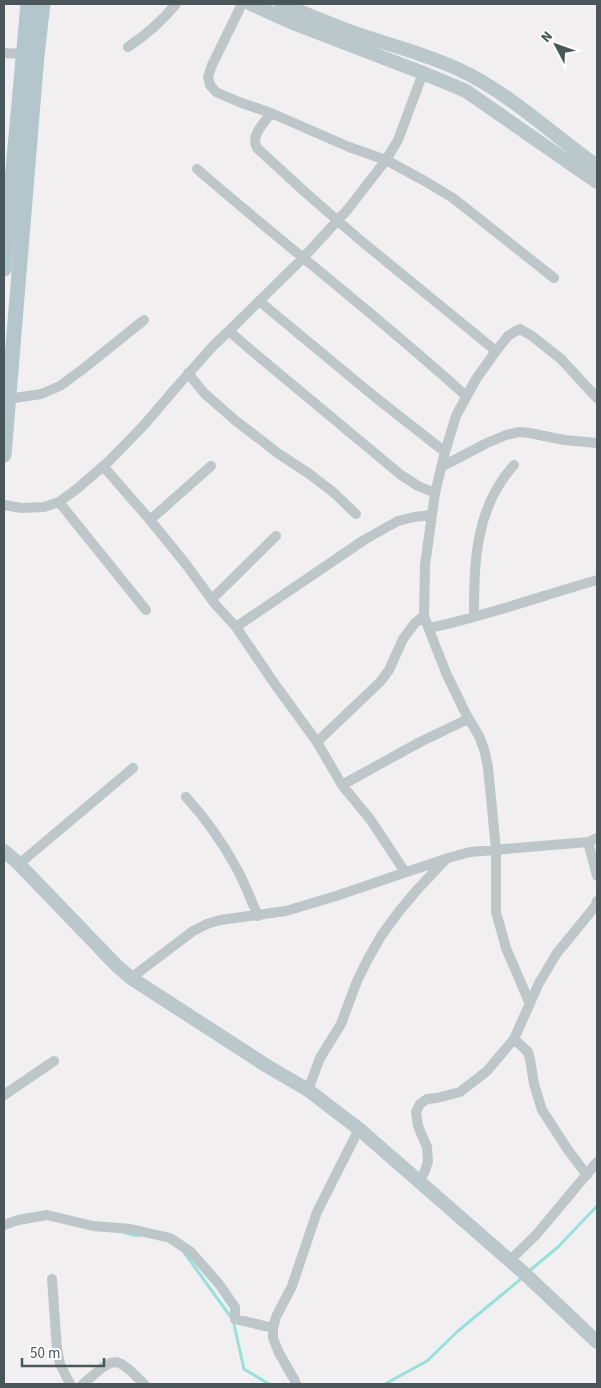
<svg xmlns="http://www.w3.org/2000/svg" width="601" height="1388" font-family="'Source Sans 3',sans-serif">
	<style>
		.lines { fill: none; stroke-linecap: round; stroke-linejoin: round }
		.stream { stroke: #95e2db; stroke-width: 3 }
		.street { stroke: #bdc7ca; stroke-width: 10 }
		.secondary { stroke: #bac8cc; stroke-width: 14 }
		.primary { stroke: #b2c6cb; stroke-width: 15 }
	</style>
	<rect width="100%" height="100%" fill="#f2eff0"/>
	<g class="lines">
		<path class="stream" d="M125,1233L139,1236
			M183,1251L233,1320L244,1369L269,1384
			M528,1272L558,1247L597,1206
			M385,1384L427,1361L458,1331L522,1278"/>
		<path class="street" d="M242,4L212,65L208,77L210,85L216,92L239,102L271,113L349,147L386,160L423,180L453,198L554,278
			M128,47C146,35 162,21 176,4
			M4,53L23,54
			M271,113C264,123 250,136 257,148L306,193L360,240L496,351
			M197,169C286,246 379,317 466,396
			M259,301L375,397L445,452
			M229,331L252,351L401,475L418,486L435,493
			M188,373L204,393L236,421L279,454L308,473L333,492L356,514
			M8,399L41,394L60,386L83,369L144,320
			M103,466L150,520L185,563L215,604L236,627L274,683L317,742L342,785L370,819L405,872
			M441,467L487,443L506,435L519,432L530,433L564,440L597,443
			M59,502L146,610
			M4,505L22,508L44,507L59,502L78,488L109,461L145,424L173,391L213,346L232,328L304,257L348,209L386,160L398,140L423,73
			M150,520L211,466
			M212,599L276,536
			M474,617C474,562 475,508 514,465
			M236,627L364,540L398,521L414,517L432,515
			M429,628C486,616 541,596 597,580
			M317,742L380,682L389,670L403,639L415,623L424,616
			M342,785L420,742L468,719
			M186,797C206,819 223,843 237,869C245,884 251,900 258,916
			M588,842L597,876
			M19,864L133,768
			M131,978L193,931L207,924L220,920L286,911L336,896L448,858L470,852L588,842L597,838
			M530,1004L506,948L496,912V850L488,767L484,749L479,736L466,714L447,675L435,645L424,616L425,565L435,493L445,452L456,416L476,379L496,351L508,336L514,332L520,329L532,336L561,359L597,398
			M514,1039L528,1052L530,1059L534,1084L542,1110L568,1150L587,1175
			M308,1090L320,1058L341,1024L357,981L368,959L381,936L397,914L416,891L446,859
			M4,1095L54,1061
			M418,1183L425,1171L428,1161L427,1147L418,1126L416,1112L420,1104L427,1099L437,1098L460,1092L487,1071L514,1039L539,983L557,953L584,920L596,905L597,901
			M4,1225L18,1220L47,1215L93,1226L131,1229L170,1238L191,1252L219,1284L235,1307V1319L273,1328
			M509,1261L536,1235L597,1162
			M52,1279L57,1349L60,1364L70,1384
			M83,1384C115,1357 113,1353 144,1384
			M296,1384L294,1379L279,1353L273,1338V1328L276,1317L292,1286L317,1212L359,1129"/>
		<path class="secondary" d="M251,4L293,23L423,73L466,91L597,182
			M281,4C304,13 326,22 349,31C385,44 424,53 460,70C508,92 553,135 597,166
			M4,851L17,862L117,966L131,978L267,1066L308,1090L359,1129L524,1273L597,1342"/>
		<path class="primary" d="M4,269L28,4
			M4,455L37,55L43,4"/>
	</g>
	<rect width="601" height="1388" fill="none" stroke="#49575b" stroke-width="10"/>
	<g transform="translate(556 45) rotate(311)" stroke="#ffffff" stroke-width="4" paint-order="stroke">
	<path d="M0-4L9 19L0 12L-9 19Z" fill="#49575b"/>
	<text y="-8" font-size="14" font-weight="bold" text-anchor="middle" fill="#49575b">N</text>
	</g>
	<path d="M22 1358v8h82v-8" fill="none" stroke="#49575b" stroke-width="2.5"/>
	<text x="30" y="1358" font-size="15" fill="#49575b" stroke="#ffffff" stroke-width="4" paint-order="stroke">50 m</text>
</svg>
